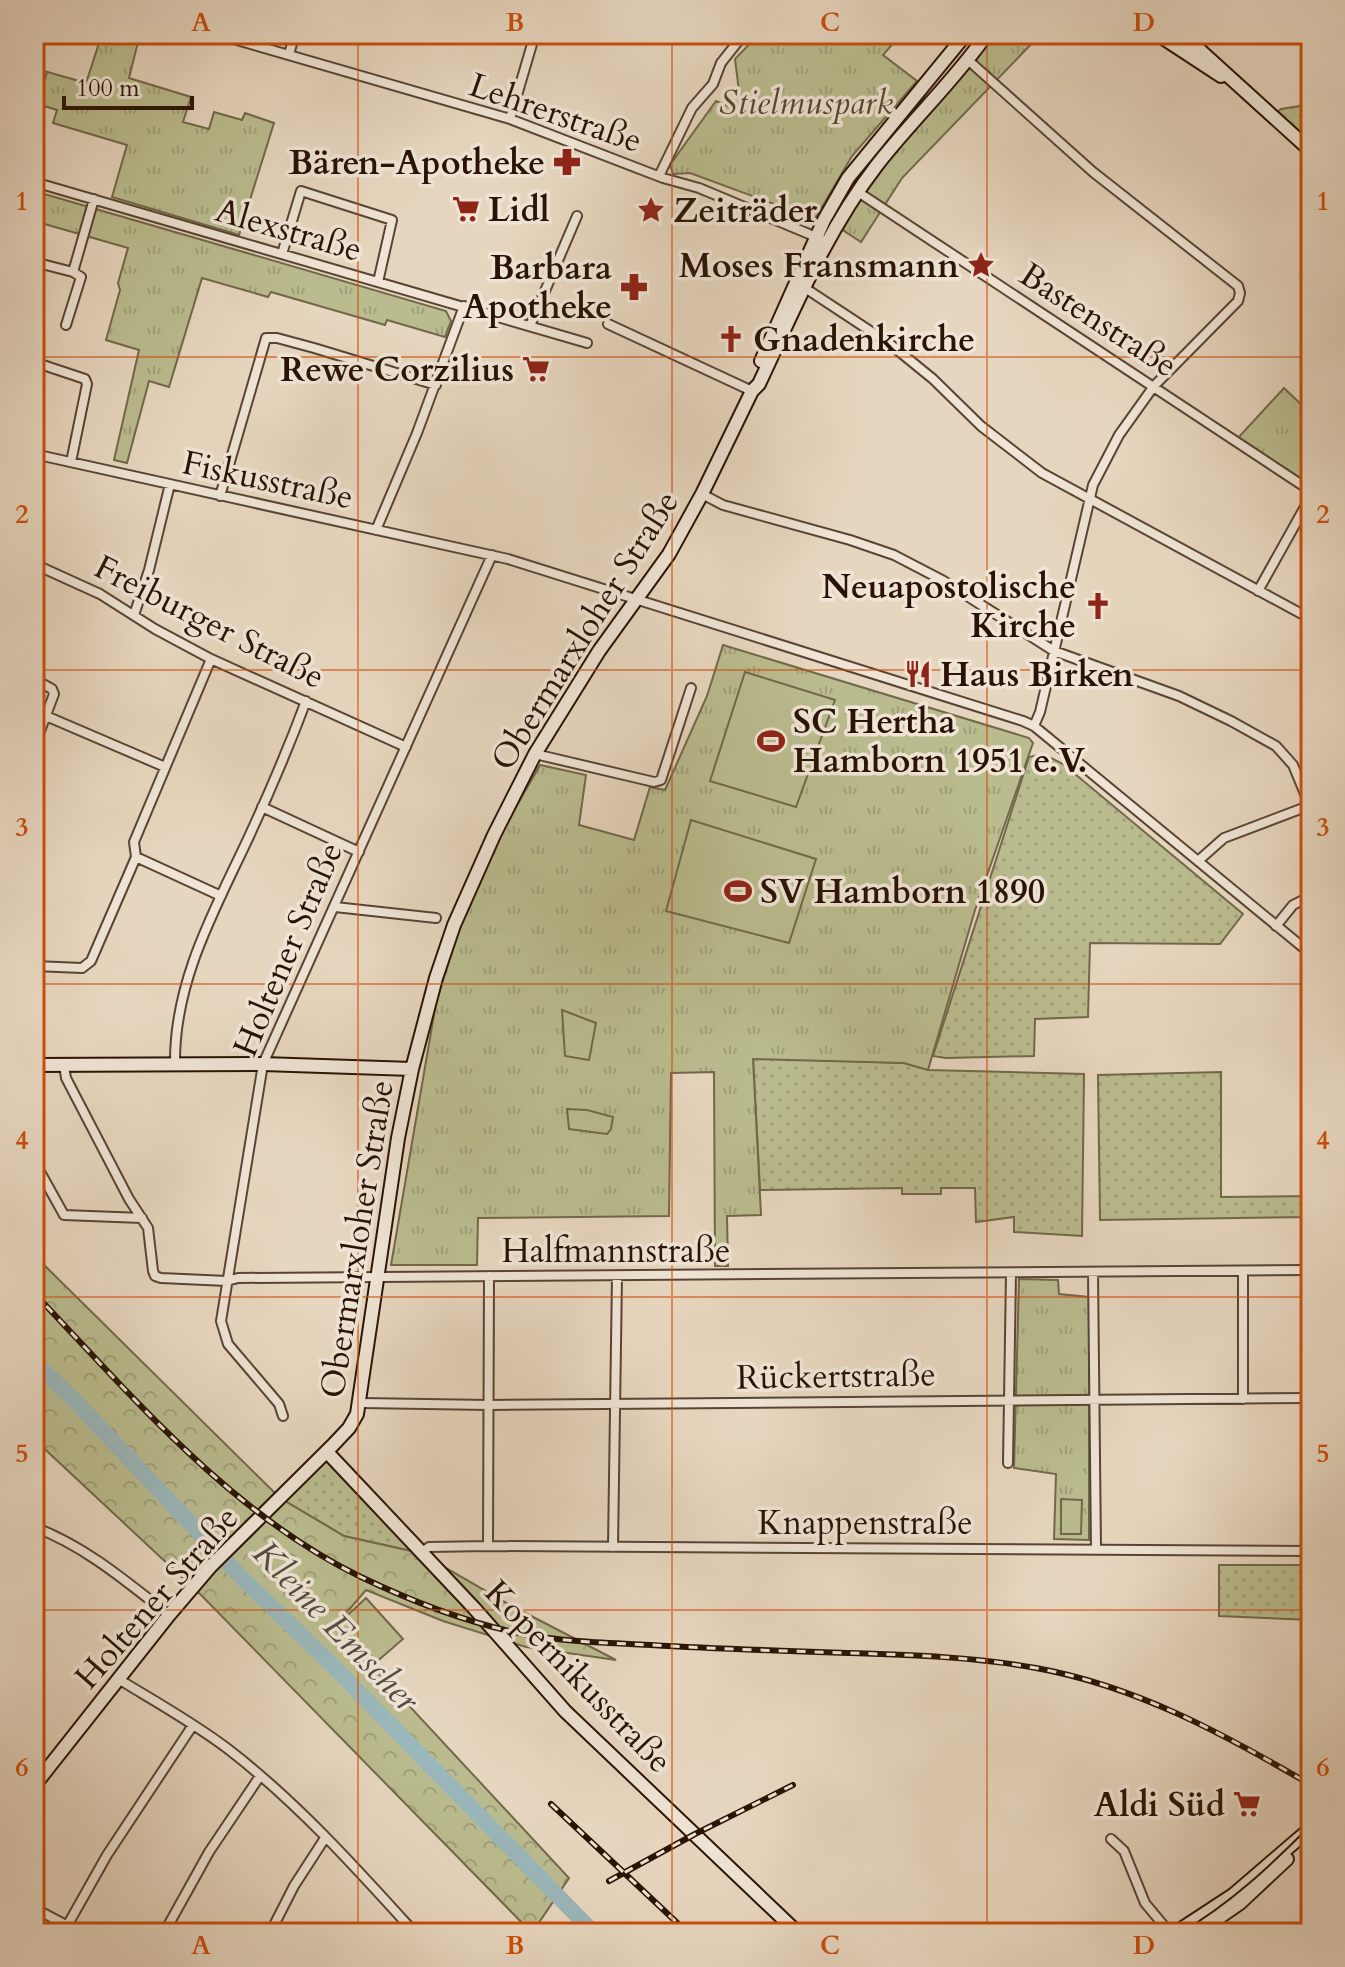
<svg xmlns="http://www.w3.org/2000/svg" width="1345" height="1967" font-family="Cardo,serif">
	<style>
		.grass { fill: url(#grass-dots); stroke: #72684a; stroke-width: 2 }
		.forest { fill: url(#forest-crowns); stroke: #72684a; stroke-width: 2 }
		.park { fill: url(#park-tufts); stroke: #72684a; stroke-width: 2 }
		.pitch { fill: #babc8f; stroke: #72684a; stroke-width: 2 }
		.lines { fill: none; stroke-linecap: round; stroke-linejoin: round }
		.river { stroke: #9ab7bb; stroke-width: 16 }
		.street-casing { stroke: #594433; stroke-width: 12 }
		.secondary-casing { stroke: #2a1304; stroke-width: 16 }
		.street { stroke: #efe4d5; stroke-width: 8 }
		.secondary { stroke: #efe4d5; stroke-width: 12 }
		.tram { stroke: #2a1304; stroke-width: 2 }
		.rail-casing { stroke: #2a1304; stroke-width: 6 }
		.rail { stroke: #efe4d5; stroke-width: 3; stroke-dasharray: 9; stroke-linecap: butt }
		.grid { fill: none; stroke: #cc4e0b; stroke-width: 2; stroke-opacity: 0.55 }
		.labels { text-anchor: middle; stroke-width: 7; stroke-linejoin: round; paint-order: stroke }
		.park-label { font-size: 34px; font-style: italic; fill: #55462e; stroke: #efe4d5 }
		.street-label { font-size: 34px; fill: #2a1304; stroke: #efe4d5 }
		.poi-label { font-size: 34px; font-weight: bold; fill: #2a1304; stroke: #efe4d5; text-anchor: end }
		.water-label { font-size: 36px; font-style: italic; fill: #514c44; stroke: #efe4d5 }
		.neatline { fill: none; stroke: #cc4e0b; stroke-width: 3 }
		.grid-label { font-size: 26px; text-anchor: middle; font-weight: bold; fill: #cc4e0b }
	</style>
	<defs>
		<pattern id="grass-dots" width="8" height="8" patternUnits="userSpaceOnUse" patternTransform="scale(2)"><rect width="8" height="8" fill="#babc8f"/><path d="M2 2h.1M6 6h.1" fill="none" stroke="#a0a17a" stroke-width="1.8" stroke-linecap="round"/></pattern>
		<pattern id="forest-crowns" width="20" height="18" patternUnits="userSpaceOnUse" patternTransform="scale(2)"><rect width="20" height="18" fill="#babc8f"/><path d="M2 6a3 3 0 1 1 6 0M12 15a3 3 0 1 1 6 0" fill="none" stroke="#a0a17a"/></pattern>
		<pattern id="park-tufts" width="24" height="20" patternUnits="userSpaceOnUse" patternTransform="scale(2)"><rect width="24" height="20" fill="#babc8f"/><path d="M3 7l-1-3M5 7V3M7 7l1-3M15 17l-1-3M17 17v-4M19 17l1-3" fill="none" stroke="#a0a17a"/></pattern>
	</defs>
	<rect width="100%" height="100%" fill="#e7d6bf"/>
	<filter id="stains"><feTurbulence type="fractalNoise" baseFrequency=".0025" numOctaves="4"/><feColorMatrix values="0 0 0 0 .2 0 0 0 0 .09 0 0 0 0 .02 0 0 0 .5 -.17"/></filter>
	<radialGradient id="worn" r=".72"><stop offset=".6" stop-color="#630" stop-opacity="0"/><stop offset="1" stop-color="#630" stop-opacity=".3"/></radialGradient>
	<path class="grass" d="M1300,106L1311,110V149L1274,115L1281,109Z
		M1043,754L1063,764L1243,914L1220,944L1090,943L1088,1017L1035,1019L1034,1056L946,1058L933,1056L1029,757Z
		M753,1058L904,1063L928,1070L1084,1074L1082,1236L1014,1232V1217L976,1222L975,1188H941V1194H902V1188L760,1190Z
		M1221,1072V1197L1311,1196V1217L1100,1220L1098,1075Z
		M327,1452L420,1553L344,1536L280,1498Z
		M1219,1565H1311V1620L1219,1616Z"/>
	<path class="forest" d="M34,1255L280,1498L344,1536L420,1553L510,1605L616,1660L526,1647L443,1621L366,1590L335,1626L569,1878L532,1933L202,1596L34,1439Z"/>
	<path class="park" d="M102,34H140L129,78L191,97L183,122L209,129L214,112L242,120L245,113L274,123L239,235L112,197L127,145L53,123L57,110L38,104L47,72L37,69L86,83Z
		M759,34H901L883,55L917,81L852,156L815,219L690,173L673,174L670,165L716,101L728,106L739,91L735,59Z
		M999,34H1041L902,178L861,242L838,227L877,166L970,60Z
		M34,191L446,311L451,321L445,337L387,320L385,325L271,292L268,297L202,278L169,387L149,381L127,463L114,460L139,350L106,340L120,290L118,283L128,248L34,221Z
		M1284,388L1307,410L1311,406V487L1237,439Z
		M723,645L1029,738L1033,743L975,910L928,1070L904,1063L753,1059L761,1215L727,1216L728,1266H715L714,1072L671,1073L669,1216L478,1218L477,1265H391L436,1003L458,931L499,837L540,765L586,775L579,825L634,840L650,787L665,790L707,696Z
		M1019,1279L1058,1280L1059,1294L1089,1297V1540L1054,1539L1056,1474L1014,1468Z"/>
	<path class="pitch" d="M745,672L835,700L796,807L710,781Z
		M691,820L816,859L789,943L666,911Z
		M562,1010L596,1023L589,1060L565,1056Z
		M567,1109L587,1110L613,1117L611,1129L607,1134L569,1129Z
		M1061,1499L1082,1500L1081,1534H1061Z
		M366,1598L403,1639L374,1664L338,1624Z"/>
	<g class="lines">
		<path class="river" d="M34,1362L73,1399L244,1580L328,1661L594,1933"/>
		<g class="street-casing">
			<path id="street" d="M216,34L510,119L663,178L699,188L821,239
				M289,54L295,34
				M968,60L1093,172L1238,286L1240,293L1238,301L1154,386L1119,435L1093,485L1040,712L1034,726
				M510,119L535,34
				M659,176L692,108L713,84L721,63L744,34
				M34,182L587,343
				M858,192L1311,491
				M282,254L301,191L392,220L378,282
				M34,262L73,272L94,199
				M805,288L890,344L933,379L981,426L1042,473L1311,619
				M608,324L752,391
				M66,325L81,277L73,272
				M530,326L577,216
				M34,362L85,379L87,384L71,462
				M34,454L508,559L1023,721L1034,726L1311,954
				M702,494L723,505L850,540L894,555L942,580L1054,651L1179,696L1231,721L1276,746L1293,765L1310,806
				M220,496L266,338H277L314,348L436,385
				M376,530L417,433L464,306
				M34,564L100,594L155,629L211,659L406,747
				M1258,591L1311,496
				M134,615L149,570L170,484
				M34,679L52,689L54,694L34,747
				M46,716L165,767
				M535,754L654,782L661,780L691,688
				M262,807L359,852
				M136,857L221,896
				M1198,861L1224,838L1311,805
				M335,907L436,918
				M1276,926L1293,905L1311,896
				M34,966L82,968L91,961L136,857L134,842L211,659
				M175,1064C174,983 213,913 246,843C268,796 288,749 306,701
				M64,1065L66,1078L129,1199L148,1228L153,1271L155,1276L161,1278L227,1281L238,1278L1311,1270
				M34,1161L64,1215L142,1218
				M1093,1272L1096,1548
				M1311,1315L1308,1316L1309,1353H1311
				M1243,1399V1271
				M361,1403L490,1405L1311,1398
				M283,1416L279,1404L228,1344L221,1321L263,1064L492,555
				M1008,1463L1011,1273
				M34,1527C85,1546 127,1582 169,1615
				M488,1546L489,1276
				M613,1547L617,1276
				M420,1553L429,1547L488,1546L1311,1551
				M120,1680C156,1702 194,1723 228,1749C297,1802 357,1869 415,1933
				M1111,1839L1124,1851L1145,1903L1170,1933
				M34,1908L81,1933
				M67,1926L107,1855L193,1725
				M164,1933L209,1852L260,1776
				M270,1933L294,1886L325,1838"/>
		</g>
		<g class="secondary-casing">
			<path id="secondary" d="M1157,34L1221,76
				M1182,34L1311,151
				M761,361L824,220L848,178L966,34
				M34,1065L263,1064L412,1069
				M327,1452L474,1608L565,1711L798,1933
				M34,1786L169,1615L210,1567L332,1446L349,1428L357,1414L398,1138L412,1069L436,978L454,925L494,835L535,754L599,651L669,554L702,494L752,391L759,384C794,310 826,231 877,165C912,120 954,81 987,34
				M1175,1933L1233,1895L1311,1828
				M1197,1933L1240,1903L1287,1859"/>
		</g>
		<use href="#street" class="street"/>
		<use href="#secondary" class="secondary"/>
		<path class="tram" d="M1180,1933C1230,1904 1270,1866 1311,1825"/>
		<g class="rail-casing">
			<path id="rail" d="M34,1293C132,1396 231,1514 361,1577C411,1601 468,1623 523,1634C565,1642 609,1643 651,1645C718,1649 785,1651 851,1653C913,1655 975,1657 1036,1668C1136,1686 1224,1734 1311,1785
				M551,1804L688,1933
				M609,1881L695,1834L793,1785"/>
		</g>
		<use href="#rail" class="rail"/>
	</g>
	<path class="grid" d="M358,34V1933M672,34V1933M987,34V1933M34,357H1311M34,670H1311M34,984H1311M34,1297H1311M34,1610H1311"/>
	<defs>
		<g id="pharmacy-bare" transform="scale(2.16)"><path d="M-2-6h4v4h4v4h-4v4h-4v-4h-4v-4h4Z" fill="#8f2418" stroke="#efe4d5" stroke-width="2.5" paint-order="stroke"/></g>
		<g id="supermarket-bare" transform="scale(2.16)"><path d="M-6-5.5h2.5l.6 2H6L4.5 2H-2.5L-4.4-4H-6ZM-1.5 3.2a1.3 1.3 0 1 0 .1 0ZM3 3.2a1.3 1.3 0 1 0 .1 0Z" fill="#8f2418" stroke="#efe4d5" stroke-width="2.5" paint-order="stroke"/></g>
		<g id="sight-bare" transform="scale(2.16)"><path d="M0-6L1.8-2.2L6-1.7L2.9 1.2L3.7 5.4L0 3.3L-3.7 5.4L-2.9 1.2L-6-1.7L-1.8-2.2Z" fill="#8f2418" stroke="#efe4d5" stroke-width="2.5" paint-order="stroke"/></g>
		<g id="church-bare" transform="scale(2.16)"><path d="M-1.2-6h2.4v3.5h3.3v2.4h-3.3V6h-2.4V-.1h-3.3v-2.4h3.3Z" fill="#8f2418" stroke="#efe4d5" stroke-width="2.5" paint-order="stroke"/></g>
		<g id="restaurant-bare" transform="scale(2.16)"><path d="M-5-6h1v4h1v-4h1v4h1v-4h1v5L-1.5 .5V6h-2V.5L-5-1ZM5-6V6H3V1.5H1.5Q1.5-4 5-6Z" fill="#8f2418" stroke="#efe4d5" stroke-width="2.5" paint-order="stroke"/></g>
		<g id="stadium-bare" transform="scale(2.16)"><path d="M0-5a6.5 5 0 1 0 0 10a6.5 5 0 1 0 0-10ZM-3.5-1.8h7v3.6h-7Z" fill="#8f2418" stroke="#efe4d5" stroke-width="2.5" paint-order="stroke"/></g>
	</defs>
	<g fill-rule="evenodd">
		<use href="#pharmacy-bare" x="567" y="162"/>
		<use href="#supermarket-bare" x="466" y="209"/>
		<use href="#sight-bare" x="651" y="210"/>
		<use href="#sight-bare" x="981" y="265"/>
		<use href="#pharmacy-bare" x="634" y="287"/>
		<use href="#church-bare" x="731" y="339"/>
		<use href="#supermarket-bare" x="536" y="369"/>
		<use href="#church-bare" x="1098" y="606"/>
		<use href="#restaurant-bare" x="918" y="674"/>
		<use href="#stadium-bare" x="771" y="741"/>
		<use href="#stadium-bare" x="738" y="891"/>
		<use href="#supermarket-bare" x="1247" y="1804"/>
	</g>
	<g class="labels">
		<g class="park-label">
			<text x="806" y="114">Stielmuspark</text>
		</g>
		<g class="street-label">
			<text transform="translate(556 112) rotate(19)" y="12">Lehrerstraße</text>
			<text transform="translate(289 229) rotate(16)" y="12">Alexstraße</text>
			<text transform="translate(1099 319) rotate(33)" y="12">Bastenstraße</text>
			<text transform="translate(268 479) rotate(12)" y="12">Fiskusstraße</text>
			<text transform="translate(210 621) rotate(27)" y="12">Freiburger Straße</text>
			<text transform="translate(584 630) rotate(-58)" y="12">Obermarxloher Straße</text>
			<text transform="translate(287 949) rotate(-67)" y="12">Holtener Straße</text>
			<text transform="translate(356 1239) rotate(-81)" y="12">Obermarxloher Straße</text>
			<text x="616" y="1262">Halfmannstraße</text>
			<text transform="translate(836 1375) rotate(-1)" y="12">Rückertstraße</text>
			<text x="865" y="1534">Knappenstraße</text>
			<text transform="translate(156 1597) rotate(-49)" y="12">Holtener Straße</text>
			<text transform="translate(579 1676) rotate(46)" y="12">Kopernikusstraße</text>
		</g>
		<g class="poi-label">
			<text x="545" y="174">Bären-Apotheke</text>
			<text x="488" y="221" text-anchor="start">Lidl</text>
			<text x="673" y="222" text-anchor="start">Zeiträder</text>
			<text x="959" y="277">Moses Fransmann</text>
			<text x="612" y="279">Barbara<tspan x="612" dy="39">Apotheke</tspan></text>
			<text x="753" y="351" text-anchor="start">Gnadenkirche</text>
			<text x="514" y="381">Rewe Corzilius</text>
			<text x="1076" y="598">Neuapostolische<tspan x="1076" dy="39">Kirche</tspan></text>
			<text x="940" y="686" text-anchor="start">Haus Birken</text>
			<text x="793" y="733" text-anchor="start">SC Hertha<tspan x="793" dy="39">Hamborn 1951 e.V.</tspan></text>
			<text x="760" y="903" text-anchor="start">SV Hamborn 1890</text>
			<text x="1225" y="1816">Aldi Süd</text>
		</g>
		<g class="water-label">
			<text transform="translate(337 1625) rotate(46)" y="13">Kleine Emscher</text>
		</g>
	</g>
	<rect width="1345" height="1967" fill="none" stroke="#e7d6bf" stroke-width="88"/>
	<path d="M64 96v12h128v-12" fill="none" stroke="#2a1304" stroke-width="4"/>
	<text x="76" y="96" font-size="24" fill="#2a1304" stroke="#efe4d5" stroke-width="6" paint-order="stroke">100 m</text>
	<rect x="44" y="44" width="1257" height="1879" class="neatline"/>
	<g class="grid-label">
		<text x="201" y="31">A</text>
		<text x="515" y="31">B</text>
		<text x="830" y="31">C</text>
		<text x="1144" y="31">D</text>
		<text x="22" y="210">1</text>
		<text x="1323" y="210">1</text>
		<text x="22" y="523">2</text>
		<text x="1323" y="523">2</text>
		<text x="22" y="836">3</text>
		<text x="1323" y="836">3</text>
		<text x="22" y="1149">4</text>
		<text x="1323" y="1149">4</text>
		<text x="22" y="1462">5</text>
		<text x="1323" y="1462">5</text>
		<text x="22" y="1776">6</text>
		<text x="1323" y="1776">6</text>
		<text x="201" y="1954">A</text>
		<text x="515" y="1954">B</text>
		<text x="830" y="1954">C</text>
		<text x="1144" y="1954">D</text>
	</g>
	<rect width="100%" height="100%" filter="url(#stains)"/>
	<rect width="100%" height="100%" fill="url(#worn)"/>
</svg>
